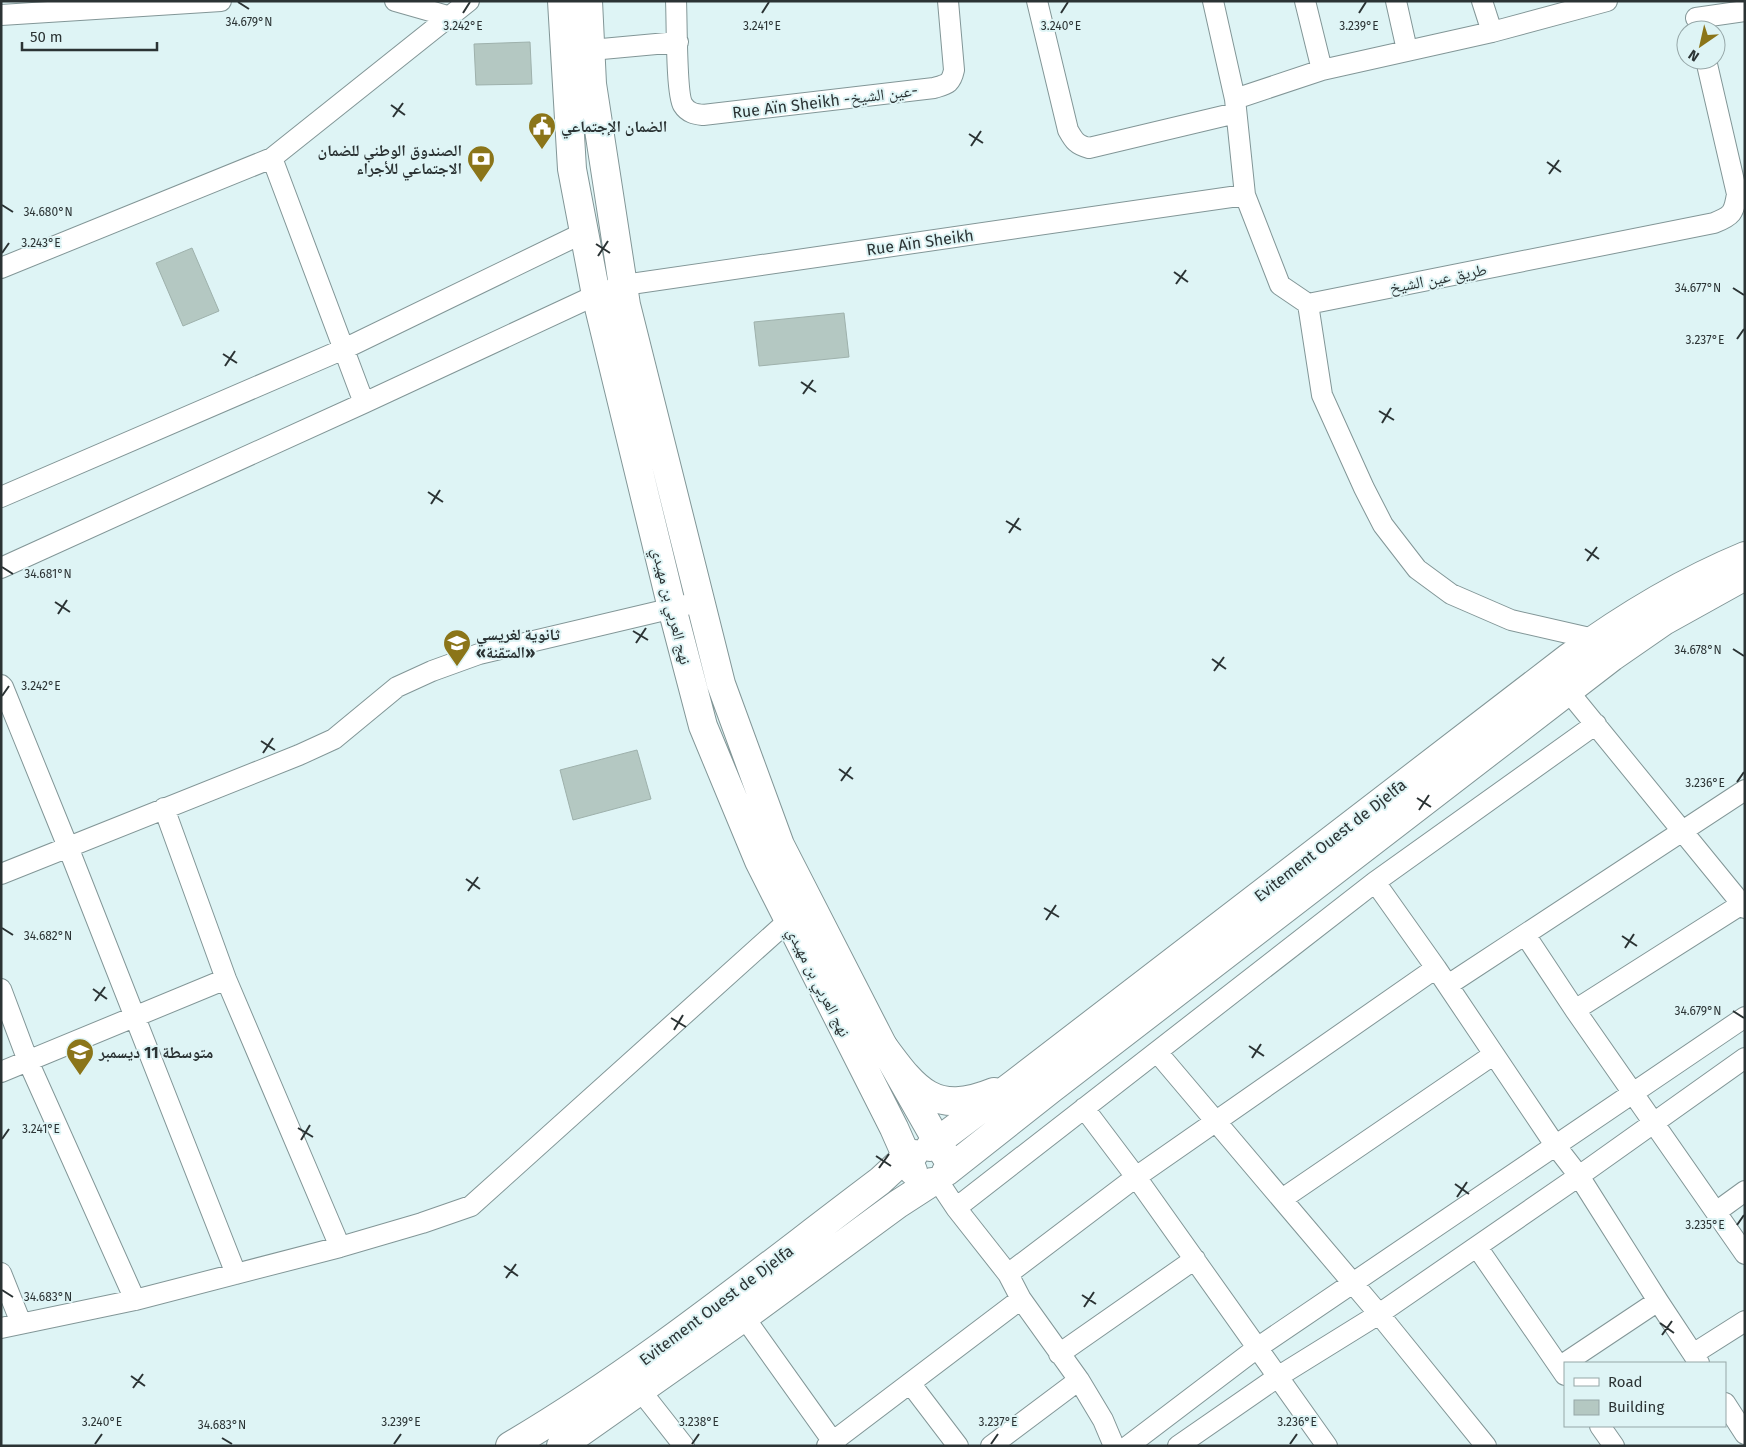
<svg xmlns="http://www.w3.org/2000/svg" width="1746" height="1447" font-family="'Fira Sans','Noto Naskh Arabic',sans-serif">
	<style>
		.building { fill: #b4c8c2; stroke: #9eb1ac }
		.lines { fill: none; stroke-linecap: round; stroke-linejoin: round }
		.minor-casing { stroke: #829697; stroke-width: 22 }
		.secondary-casing { stroke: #829697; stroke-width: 30 }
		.trunk-casing { stroke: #829697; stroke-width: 30 }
		.minor { stroke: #fff; stroke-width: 20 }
		.secondary { stroke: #fff; stroke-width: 28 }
		.trunk { stroke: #fff; stroke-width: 28 }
		.ticks { fill: none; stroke: #2b3334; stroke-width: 2 }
		.labels { text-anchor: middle; stroke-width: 4; stroke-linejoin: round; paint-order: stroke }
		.street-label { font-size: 16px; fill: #2b3334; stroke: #def4f5 }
		.poi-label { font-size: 16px; font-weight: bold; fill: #2b3334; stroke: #def4f5; text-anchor: start }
		.ticks-label { font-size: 12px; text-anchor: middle; fill: #2b3334; stroke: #def4f5; stroke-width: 4; stroke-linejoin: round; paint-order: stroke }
	</style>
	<rect width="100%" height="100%" fill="#def4f5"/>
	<path class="building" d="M530,42L532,84L476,85L474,44Z
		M192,248L219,311L183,326L156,263Z
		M844,313L849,357L759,366L754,322Z
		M637,750L651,799L573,820L560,770Z"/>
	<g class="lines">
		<g class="minor-casing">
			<path id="minor" d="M395,1L451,17
				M676,1C677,19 676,94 683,105C688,113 695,114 703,115L934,88C947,84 951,84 954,70L948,1
				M1037,1L1068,130C1074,141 1077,145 1089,148L1236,113
				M1213,1L1235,99L1245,195L1280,285L1308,304L1714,223C1732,216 1734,213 1737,194L1706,60
				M1305,1L1322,70
				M1396,1L1407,50
				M1482,1L1492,32
				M1,15L221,1
				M1696,18L1745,11
				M591,50L678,42
				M1235,99L1322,70L1492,32L1607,1
				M272,158L364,403
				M1,268L272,158L469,1
				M1308,304L1322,395L1364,488L1383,525L1417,569L1451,594L1511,620L1594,639L1600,645
				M1,497L344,349L585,232
				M1,568L364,403L596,295L624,285L1245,195
				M1,685L3,687L68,847L236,1274
				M1568,691L1745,908
				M164,808L226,979L340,1247
				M1,874L299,755L334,739L397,687L432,671L479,654L686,605
				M1375,882L1436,968L1555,1145L1579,1176L1658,1301L1699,1363
				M1526,936L1575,1010L1745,1254
				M1448,985L1745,790
				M1,989L28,1061L135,1300
				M1575,1010L1745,902
				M1157,1052L1379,1314L1486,1446
				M1,1072L226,979
				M1084,1108L1136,1177L1327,1446
				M938,1181L956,1208L1008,1274L1021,1299L1079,1380L1103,1420L1114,1446
				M1282,1199L1493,1055
				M956,1208L1375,882L1596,724
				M1716,1212L1745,1191
				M1477,1247L1565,1375
				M1,1273L21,1323
				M1008,1274L1136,1177L1436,968
				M744,1317L836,1446
				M1,1328L135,1300L340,1247L422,1223L471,1206L798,912
				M1059,1354L1195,1259
				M1693,1354L1745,1321
				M1565,1363L1658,1301
				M910,1383L958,1446
				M640,1390L684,1446
				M1725,1403L1745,1434
				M1600,1426L1614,1446
				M827,1446L1021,1299
				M991,1446L1079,1380
				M1128,1446L1257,1348L1745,1017
				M1178,1446L1279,1376L1379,1314L1579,1176L1745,1058"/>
		</g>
		<g class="secondary-casing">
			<path id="secondary" d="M562,1L572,169L596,295L672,608L703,726L759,861L894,1128L913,1171
				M588,1L592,84L626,305L721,684L780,845L883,1046L945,1155"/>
		</g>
		<g class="trunk-casing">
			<path id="trunk" d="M883,1046C916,1091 935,1116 994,1092
				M930,1147L1014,1084L1568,658C1623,618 1682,582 1745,556
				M946,1172L1051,1089L1612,657L1664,621L1745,576
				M510,1446C641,1369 759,1272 880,1181L906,1157L914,1154
				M561,1446L744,1317L898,1204L932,1182"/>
		</g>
		<use href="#minor" class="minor"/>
		<use href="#secondary" class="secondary"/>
		<use href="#trunk" class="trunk"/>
	</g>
	<path class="ticks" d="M238,2L249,9M463,13L470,2M762,13L769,2M1061,13L1068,2M1359,13L1366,2M391,105L405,115M393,117L403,103M969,134L983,143M971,146L981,131M1547,162L1561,172M1549,174L1559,160M2,205L13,212M596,244L610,253M2,253L9,243M598,256L608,241M1174,272L1188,282M1176,284L1186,270M1733,288L1744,295M1737,339L1744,329M223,354L237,363M225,366L235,351M801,382L816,392M803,394L813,380M1379,411L1394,420M1382,423L1391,408M428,492L443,502M431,504L440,490M1006,521L1021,530M1009,533L1019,518M1585,549L1599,559M1587,561L1597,547M2,567L13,574M55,602L70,612M58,614L67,600M633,631L648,640M636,643L646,628M1733,649L1744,656M1212,659L1226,669M1214,671L1224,657M2,696L9,686M261,741L275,750M263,753L273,738M839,769L853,779M841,781L851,767M1737,782L1744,772M1417,798L1431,807M1419,810L1429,795M466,879L480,889M468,891L478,877M1044,908L1059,917M1046,920L1056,905M2,928L13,935M1622,936L1637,946M1625,948L1634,934M93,989L107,999M95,1001L105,987M1733,1011L1744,1018M671,1018L686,1027M674,1030L683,1015M1249,1046L1264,1056M1252,1058L1261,1044M298,1128L313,1137M2,1139L9,1129M301,1140L310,1125M876,1156L891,1166M879,1168L889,1154M1455,1184L1469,1194M1457,1197L1467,1182M1737,1225L1744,1215M504,1266L518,1276M506,1278L516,1264M2,1290L13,1297M1082,1295L1096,1304M1084,1307L1094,1292M1660,1323L1674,1333M1662,1335L1672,1321M131,1376L145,1386M133,1388L143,1374M222,1438L232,1444M95,1444L102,1434M394,1444L401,1434M692,1444L699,1434M991,1444L998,1434M1290,1444L1297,1434"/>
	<defs>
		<g id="civic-pin" transform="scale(1.4375)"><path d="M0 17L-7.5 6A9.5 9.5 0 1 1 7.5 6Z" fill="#8b7519" stroke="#def4f5"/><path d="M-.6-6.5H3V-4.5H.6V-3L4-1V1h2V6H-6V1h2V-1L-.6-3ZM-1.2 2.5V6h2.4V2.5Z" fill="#fff"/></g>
		<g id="bank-pin" transform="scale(1.4375)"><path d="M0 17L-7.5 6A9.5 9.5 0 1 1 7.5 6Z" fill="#8b7519" stroke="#def4f5"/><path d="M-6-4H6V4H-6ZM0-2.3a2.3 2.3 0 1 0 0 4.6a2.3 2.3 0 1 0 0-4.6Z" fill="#fff"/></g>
		<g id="school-pin" transform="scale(1.4375)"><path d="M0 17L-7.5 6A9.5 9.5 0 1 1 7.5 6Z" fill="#8b7519" stroke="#def4f5"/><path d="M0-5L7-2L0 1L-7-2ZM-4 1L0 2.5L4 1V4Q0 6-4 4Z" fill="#fff"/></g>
	</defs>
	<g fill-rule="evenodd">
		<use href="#civic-pin" x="542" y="126"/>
		<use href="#bank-pin" x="481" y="159"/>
		<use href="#school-pin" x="457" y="643"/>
		<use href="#school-pin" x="80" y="1052"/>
	</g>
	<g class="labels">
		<g class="street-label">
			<text transform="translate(825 101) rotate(-7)" y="6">Rue Aïn Sheikh -عين الشيخ-</text>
			<text transform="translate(920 242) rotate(-8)" y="6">Rue Aïn Sheikh</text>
			<text transform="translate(1438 278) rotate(-11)" y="6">طريق عين الشيخ</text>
			<text transform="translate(672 606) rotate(76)" y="6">نهج العربي بن مهيدي</text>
			<text transform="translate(1330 840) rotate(-38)" y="6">Evitement Ouest de Djelfa</text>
			<text transform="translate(819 982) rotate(63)" y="6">نهج العربي بن مهيدي</text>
			<text transform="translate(716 1305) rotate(-37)" y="6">Evitement Ouest de Djelfa</text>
		</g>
		<g class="poi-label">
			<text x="561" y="132">الضمان الإجتماعي</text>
			<text x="462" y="156" text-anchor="end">الصندوق الوطني للضمان<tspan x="462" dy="18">الاجتماعي للأجراء</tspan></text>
			<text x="476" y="640">ثانوية لغريسي<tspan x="476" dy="18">«المتقنة»</tspan></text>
			<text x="99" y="1058">متوسطة 11 ديسمبر</text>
		</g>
	</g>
	<g class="ticks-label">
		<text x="249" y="26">34.679°N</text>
		<text x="463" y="30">3.242°E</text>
		<text x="762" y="30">3.241°E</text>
		<text x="1061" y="30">3.240°E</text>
		<text x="1359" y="30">3.239°E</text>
		<text x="48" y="216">34.680°N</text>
		<text x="41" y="247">3.243°E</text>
		<text x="1698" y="292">34.677°N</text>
		<text x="1705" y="344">3.237°E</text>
		<text x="48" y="578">34.681°N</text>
		<text x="1698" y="654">34.678°N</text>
		<text x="41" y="690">3.242°E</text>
		<text x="1705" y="787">3.236°E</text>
		<text x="48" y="940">34.682°N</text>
		<text x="1698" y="1015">34.679°N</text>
		<text x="41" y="1133">3.241°E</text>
		<text x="1705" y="1229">3.235°E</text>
		<text x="48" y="1301">34.683°N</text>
		<text x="102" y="1426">3.240°E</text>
		<text x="401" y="1426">3.239°E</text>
		<text x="699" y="1426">3.238°E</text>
		<text x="998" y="1426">3.237°E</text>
		<text x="1297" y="1426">3.236°E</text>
		<text x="222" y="1429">34.683°N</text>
	</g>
	<rect width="1746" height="1447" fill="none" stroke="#2b3334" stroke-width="5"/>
	<rect x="1564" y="1362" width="162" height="65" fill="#def4f5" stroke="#96a7a8"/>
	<rect x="1574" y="1378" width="25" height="8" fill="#ffffff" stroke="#96a7a8"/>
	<text x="1608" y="1387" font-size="15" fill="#2b3334">Road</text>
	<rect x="1574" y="1400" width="25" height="15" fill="#b4c8c2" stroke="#96a7a8"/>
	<text x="1608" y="1412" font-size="15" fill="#2b3334">Building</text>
	<g transform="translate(1701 45) rotate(214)"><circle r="24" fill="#def4f5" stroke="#96a7a8"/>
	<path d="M0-4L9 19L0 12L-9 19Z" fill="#8b7519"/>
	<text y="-8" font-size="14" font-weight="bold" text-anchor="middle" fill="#2b3334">N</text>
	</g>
	<path d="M22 42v8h135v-8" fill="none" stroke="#2b3334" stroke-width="2.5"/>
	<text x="30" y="42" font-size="15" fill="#2b3334" stroke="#def4f5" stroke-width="4" paint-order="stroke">50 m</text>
</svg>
